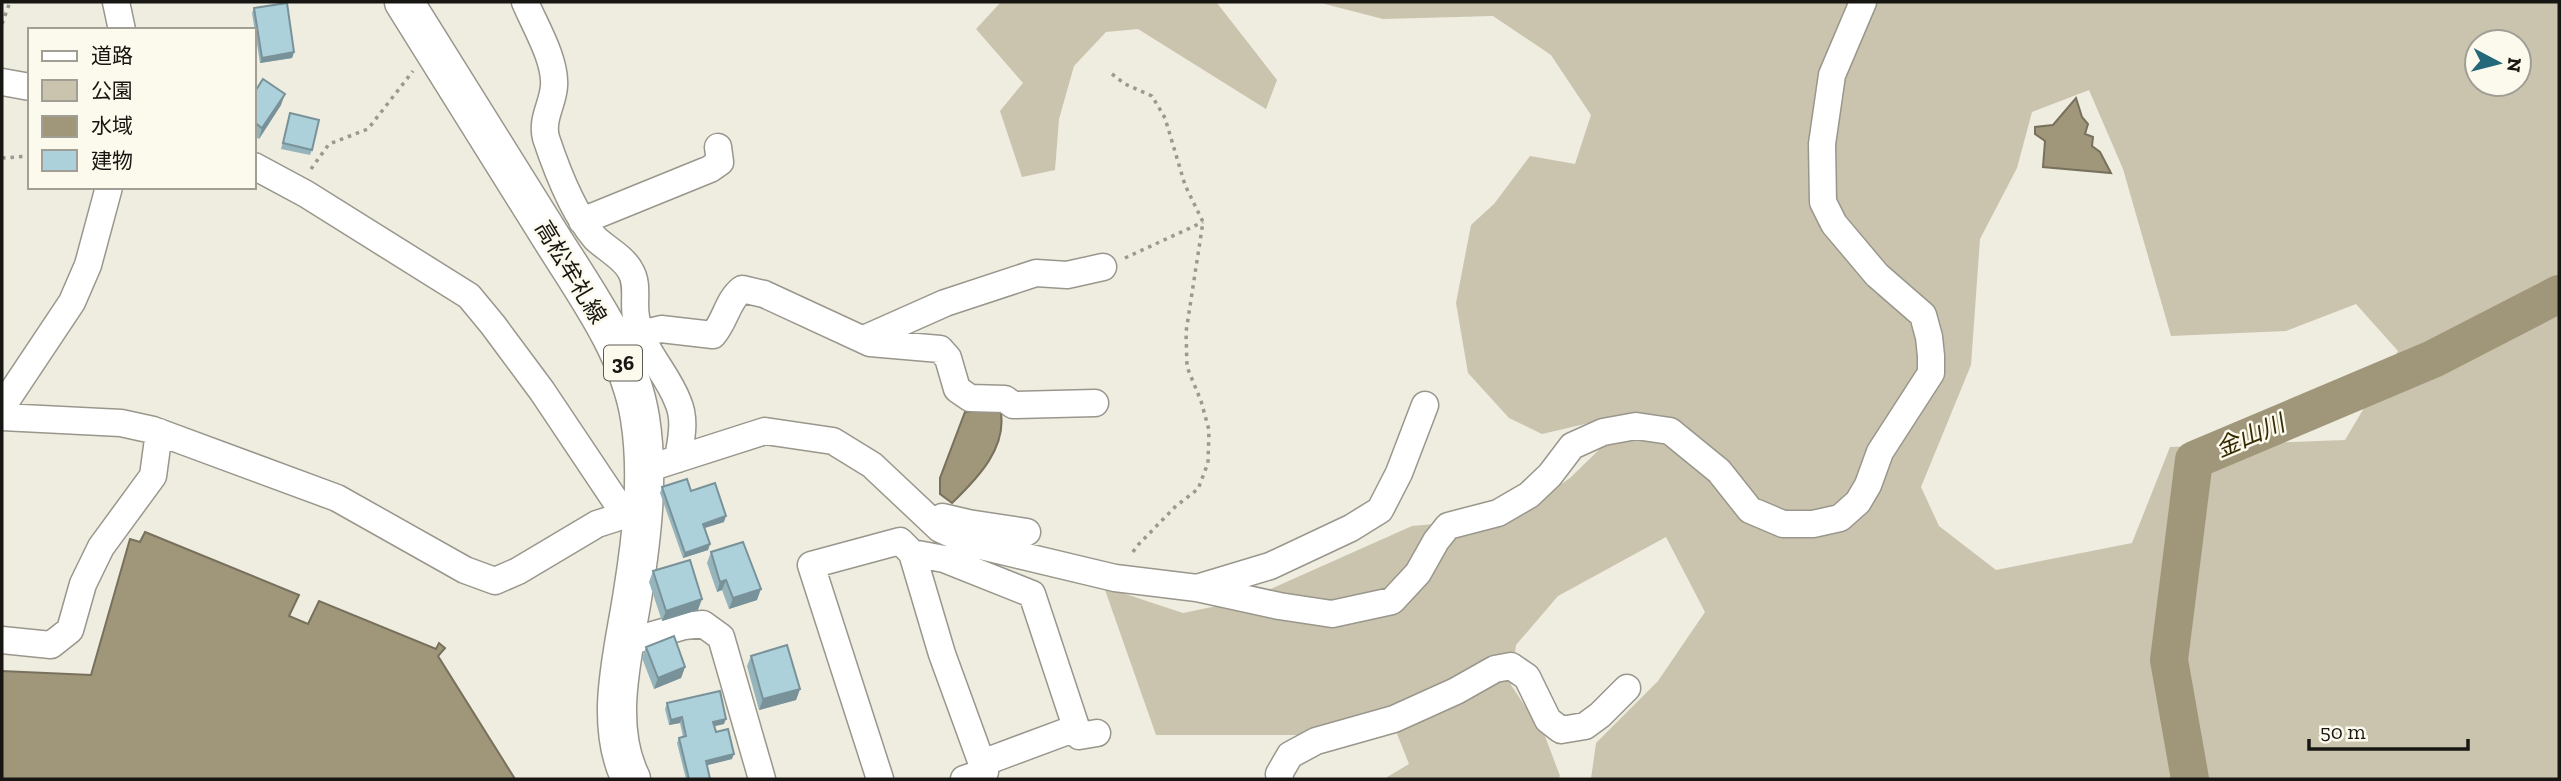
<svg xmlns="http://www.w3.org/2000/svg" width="2561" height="781" font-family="'Zilla Slab','Noto Sans JP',serif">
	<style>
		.green { fill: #cac4ae; fill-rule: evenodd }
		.water { fill: #a0977b; stroke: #77705c; stroke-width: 2 }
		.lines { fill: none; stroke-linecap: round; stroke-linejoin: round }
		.river { stroke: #a0977b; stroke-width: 38 }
		.street-casing { stroke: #99968c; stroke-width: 29 }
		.primary-casing { stroke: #99968c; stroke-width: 41 }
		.path { stroke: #9a988f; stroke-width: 3.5; stroke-dasharray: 3.5 5; stroke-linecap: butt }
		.street { stroke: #fff; stroke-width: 26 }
		.primary { stroke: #fff; stroke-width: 38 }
		.wall { fill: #95b4bc }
		.shaded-wall { fill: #799299 }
		.building { fill: #add1db; stroke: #799299; stroke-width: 2 }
		.labels { text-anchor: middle; stroke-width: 5; stroke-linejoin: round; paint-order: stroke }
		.shield { fill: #fcf9ed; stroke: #5c5a54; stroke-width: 2 }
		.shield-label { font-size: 21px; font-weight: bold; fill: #171612 }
		.street-label { font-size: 23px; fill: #171612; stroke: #fcf9ed }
		.water-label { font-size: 24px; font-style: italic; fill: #352b03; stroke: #fcf9ed }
	</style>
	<rect width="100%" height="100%" fill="#efece0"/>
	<path class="green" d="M1001,2H1237L1217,3L1277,80L1266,109L1138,29L1106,32L1074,66L1059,119L1055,170L1022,177L1000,111L1023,83L976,29Z
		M1317,2H2559V779H1591L1596,743L1658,681L1705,612L1666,537L1558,596L1516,645L1511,685L1545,736L1560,776L1558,779H1384L1409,764L1390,716L1303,735H1156L1104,587L1183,613L1246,600L1412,526L1514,517L1570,478L1606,443L1589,423L1542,434L1509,418L1468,373L1456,303L1471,225L1494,204L1530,156L1575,164L1591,115L1551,55L1493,16L1383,19ZM2477,42H2519V84H2477ZM2089,90L2123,169L2171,336L2286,331L2356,304L2398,351L2345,440L2170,447L2132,543L1996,570L1939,526L1921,487L1971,365L1980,239L2017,168L2032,112Z"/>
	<path class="water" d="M2076,98L2082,117L2088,124L2085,134L2093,137L2092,146L2100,152L2111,173L2043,167L2045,141L2035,134V127L2053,125Z
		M1000,408C1009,446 978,478 952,503L940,494V478L965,412Z
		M145,532L299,595L289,616L308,624L319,601L436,649L439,643L445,648L438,656L515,779H2V671L91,675L130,539L140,542Z"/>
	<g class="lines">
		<path class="river" d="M2190,779L2169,660L2194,460L2433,359L2559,294"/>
		<g class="street-casing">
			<path id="street" d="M116,2L122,30
				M525,2C535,26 556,60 554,86C553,104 541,119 546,138C556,168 574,214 595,238C605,248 623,257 630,270C639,284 633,301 636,317C641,350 667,372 678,402C686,420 681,440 678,459
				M2,82L30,87
				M254,166L306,194L469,296L493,325L542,391L625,515L640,520
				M582,221L710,169L720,162L718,147
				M641,334L661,329L713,335C726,320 727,301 742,289L764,294L870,343L940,349L948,358L957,389L970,398L1005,399L1013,405L1095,403
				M864,339L945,303L1036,273L1067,275L1103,267
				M2,407L72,302L88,265L109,187
				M2,417L121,423L153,430L337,498L465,570L495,581L518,571L597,524L625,515
				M643,470L765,431L833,441L872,465L940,529L973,544L1115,578L1197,588L1270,566L1351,528L1380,510L1399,473L1425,405
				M942,517L968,523L1027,532
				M912,553L944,559L1032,594L1079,736L1097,733
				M1197,588L1279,606L1332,614L1392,601L1418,573L1436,541L1448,526L1498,513L1529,495L1550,475L1572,446L1603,432L1636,426L1670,431L1719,471L1750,510L1783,524H1813L1840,518L1858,502L1868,485L1880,452L1931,373V356L1929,337L1923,315L1877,275L1834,224L1823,202L1822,144L1832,75L1863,2
				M2,640L51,645L70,630L83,584L101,547L153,476L159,432
				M625,643L684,626L703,624L721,637L762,779
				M982,763L1076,728
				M880,779L811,565L900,541L912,553L942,654L985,772L964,779
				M1280,779L1279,774L1290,755L1316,741L1394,719L1456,691L1495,669L1511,666L1527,677L1548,720L1561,730L1585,726L1600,715L1627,688"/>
		</g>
		<g class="primary-casing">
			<path id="primary" d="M404,2C450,76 497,151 544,226C580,285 629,348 640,418C649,475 642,536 633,592C624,652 603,722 631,779"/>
		</g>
		<path class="path" d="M2,24L10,2
			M1112,74L1125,84L1152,96L1165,118L1185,185L1203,222L1186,332L1187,367L1201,401L1209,430L1208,463L1198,489L1176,506L1138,545L1130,556
			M2,158L30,156
			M311,169L329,144L368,129L413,71
			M1125,258L1203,222"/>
		<use href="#street" class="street"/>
		<use href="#primary" class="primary"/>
	</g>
	<path class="wall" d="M254,8L294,52L292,58L260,63L252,13Z
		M254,93L281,105L259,139L254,136Z
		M290,113L312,150L310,155L281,149Z
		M662,487L691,491L724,522L705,528L710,544L708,550L683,558L660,493Z
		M711,552L757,600L729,609L722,590L717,592L707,563Z
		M653,571L698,610L662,621L649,582Z
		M646,647L685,667L681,678L654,689L642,658Z
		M751,656L800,689L796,700L759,710L747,666Z
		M667,703L724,724L714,726L716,732L732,759L707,765L710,779H686L677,743L679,738L683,737L680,723L669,725L665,709Z"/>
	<path class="shaded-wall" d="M294,52L292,58L260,63L262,58Z
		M285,94L281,105L259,139L262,128Z
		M726,516L724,522L701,529L703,524Z
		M710,544L708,550L683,558L685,553Z
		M726,580L722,590L717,592L720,582Z
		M761,589L757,600L729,609L733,598Z
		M702,599L698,610L662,621L666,611Z
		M685,667L681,678L654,689L658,678Z
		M800,689L796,700L759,710L763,699Z
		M682,717L680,723L669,725L671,720Z
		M726,719L724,724L711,727L713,722Z
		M734,754L732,759L704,766L706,761Z"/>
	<path class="building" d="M287,3L294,52L262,58L254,8Z
		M263,79L285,94L262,128L254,122V93Z
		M290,113L319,120L312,150L283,143Z
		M687,479L691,491L715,483L726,516L703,524L710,544L685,553L662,487Z
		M743,542L761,589L733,598L726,580L720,582L711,552Z
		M690,560L702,599L666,611L653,571Z
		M674,636L685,667L658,678L646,647Z
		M787,645L800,689L763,699L751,656Z
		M720,691L726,719L713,722L716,732L728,729L734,754L706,761L710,779H689L679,738L686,736L682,717L671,720L667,703Z"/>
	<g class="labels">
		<rect class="shield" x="604" y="345.5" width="38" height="35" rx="5"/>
		<g class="shield-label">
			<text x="623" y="370">36</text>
		</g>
		<g class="street-label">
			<text transform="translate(571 272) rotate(59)" y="8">高松牟礼線</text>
		</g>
		<g class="water-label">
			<text transform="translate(2250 436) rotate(-23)" y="8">金山川</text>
		</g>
	</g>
	<rect width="2561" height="781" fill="none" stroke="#171612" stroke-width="7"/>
	<rect x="28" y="28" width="228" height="161" fill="#fcf9ed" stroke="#a09e95" stroke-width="2"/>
	<rect x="42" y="51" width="35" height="10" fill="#ffffff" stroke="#a09e95" stroke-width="2"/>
	<text x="91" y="63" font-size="21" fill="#171612">道路</text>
	<rect x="42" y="80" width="35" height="21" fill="#cac4ae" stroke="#a09e95" stroke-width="2"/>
	<text x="91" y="98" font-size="21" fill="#171612">公園</text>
	<rect x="42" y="116" width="35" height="21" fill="#a0977b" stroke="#a09e95" stroke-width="2"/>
	<text x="91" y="133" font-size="21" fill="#171612">水域</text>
	<rect x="42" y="150" width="35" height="21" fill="#add1db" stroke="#a09e95" stroke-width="2"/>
	<text x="91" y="168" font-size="21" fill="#171612">建物</text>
	<g transform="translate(2498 63) rotate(97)"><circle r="33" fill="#fcf9ed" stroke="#a09e95" stroke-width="2"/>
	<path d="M0-5L12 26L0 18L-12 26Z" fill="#246879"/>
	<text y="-10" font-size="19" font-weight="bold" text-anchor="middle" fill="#171612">N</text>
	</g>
	<path d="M2309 739v10h159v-10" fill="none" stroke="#171612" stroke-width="3.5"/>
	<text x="2320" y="739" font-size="21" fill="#171612" stroke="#fcf9ed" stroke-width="5" paint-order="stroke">50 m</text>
</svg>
